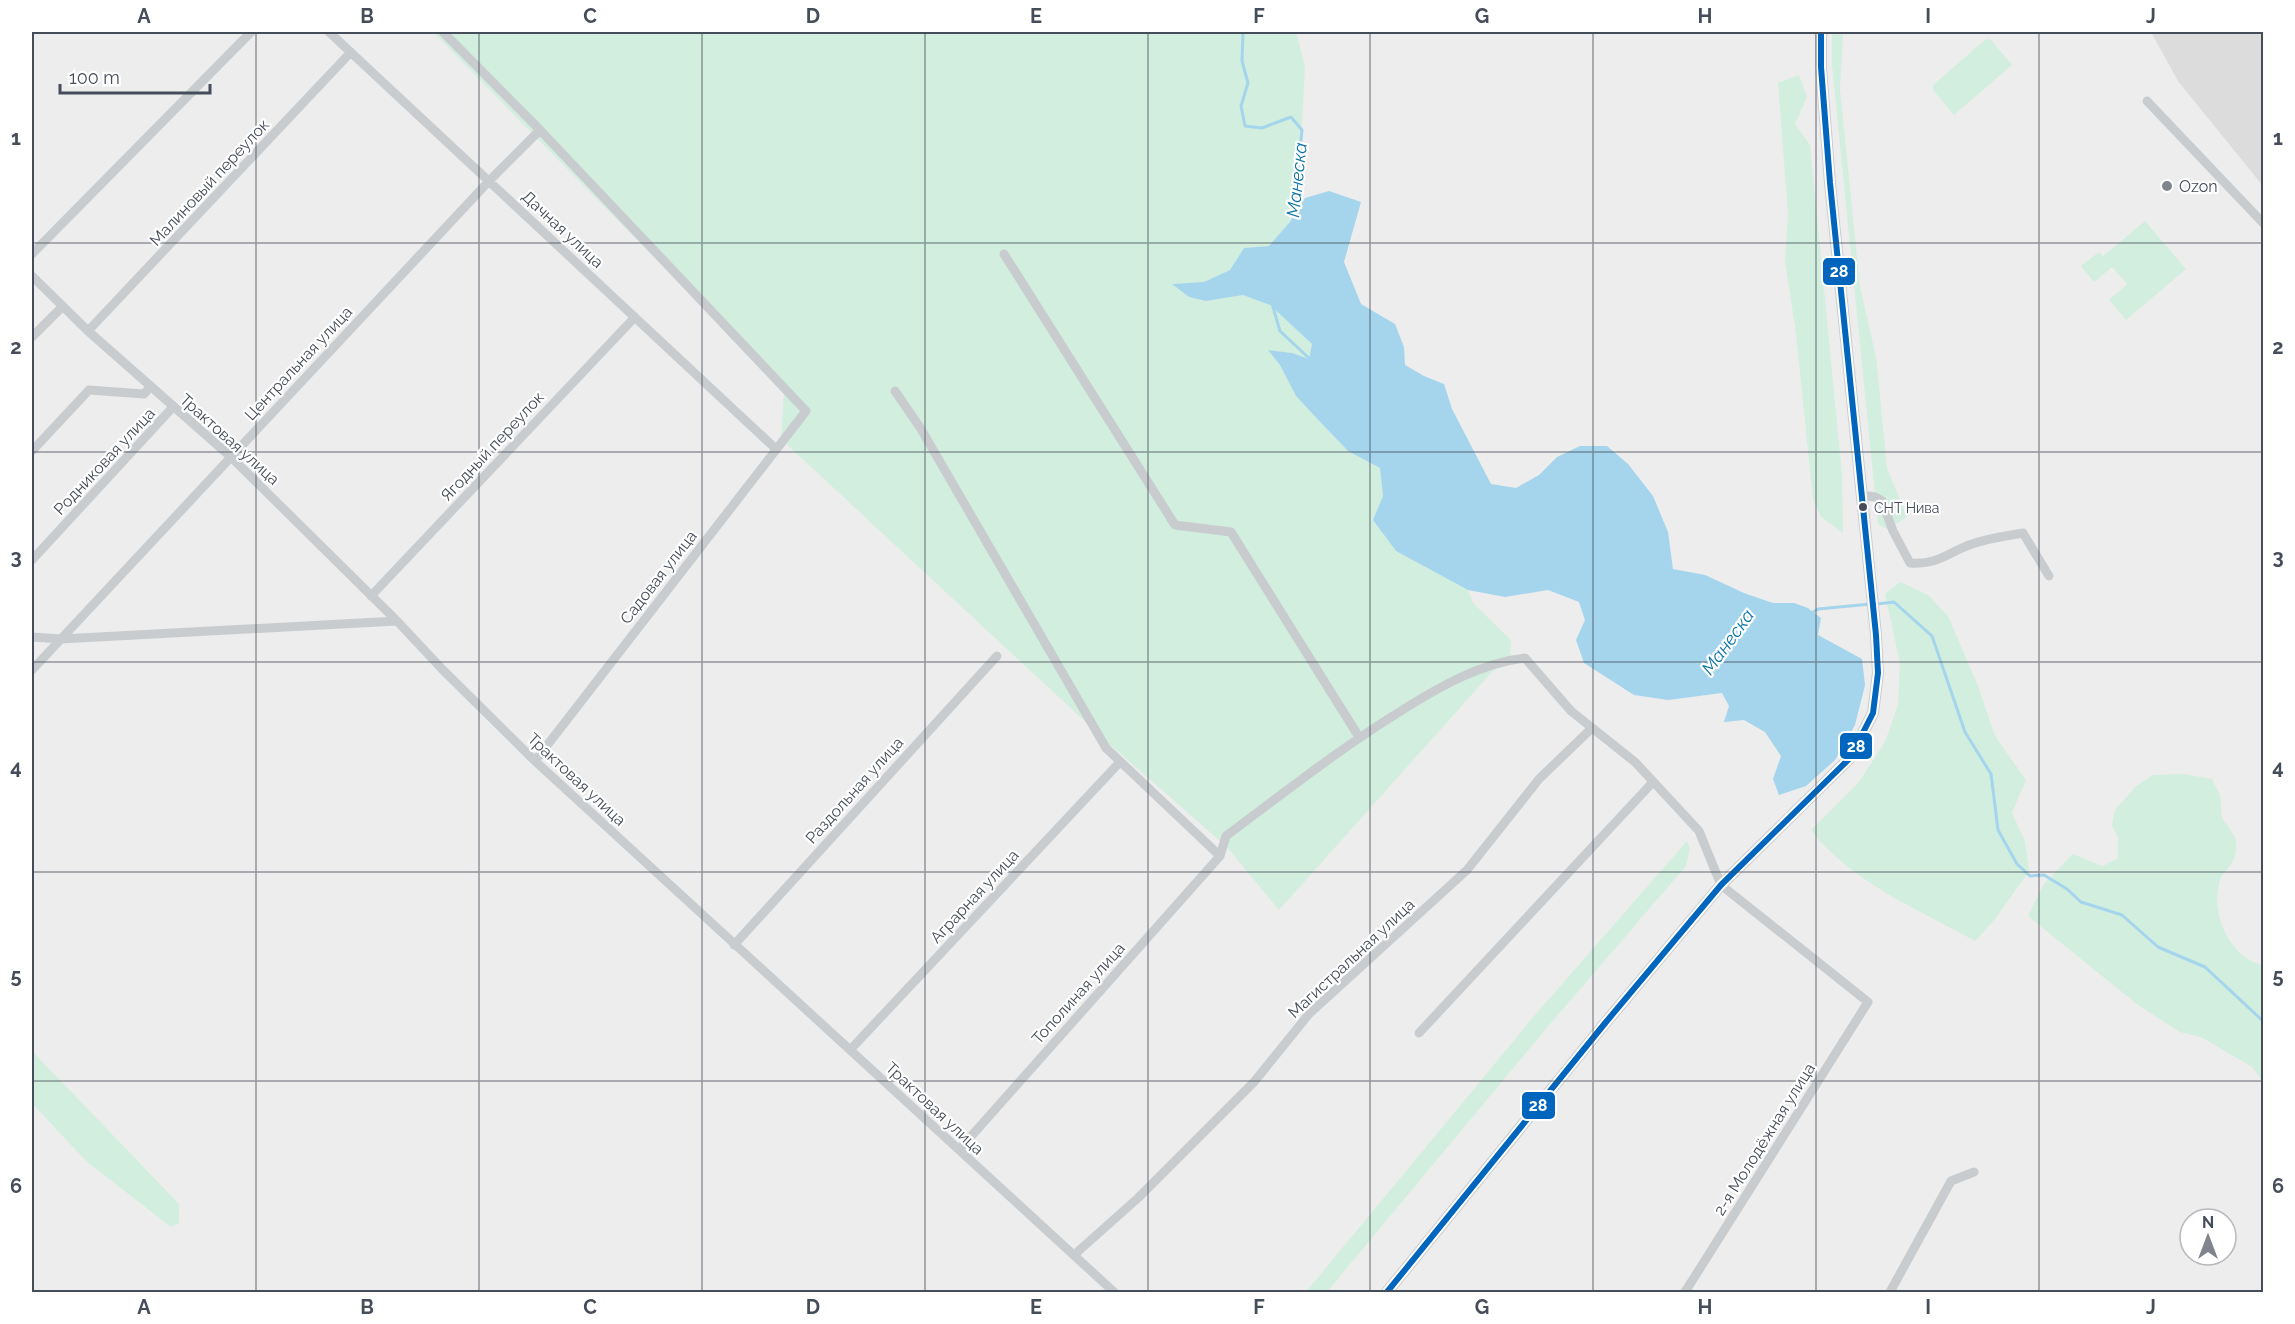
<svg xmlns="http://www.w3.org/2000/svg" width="2295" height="1324" font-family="Raleway,sans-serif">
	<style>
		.education { fill: #dcdcdd }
		.green { fill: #d1eedf }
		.water { fill: #a4d5ec }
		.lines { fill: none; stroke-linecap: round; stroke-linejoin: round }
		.stream { stroke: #a4d5ec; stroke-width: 3 }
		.street { stroke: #c9ccce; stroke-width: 9 }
		.secondary { stroke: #cacdd0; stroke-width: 12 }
		.bus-1-casing { stroke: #fff; stroke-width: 10 }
		.bus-1 { stroke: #0065bd; stroke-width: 6 }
		.grid { fill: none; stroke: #454d5a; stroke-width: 1.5; stroke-opacity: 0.55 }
		.poi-dot { fill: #80858d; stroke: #fff; stroke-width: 2 }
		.bus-dot { fill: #454d5a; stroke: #fff; stroke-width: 2 }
		.labels { text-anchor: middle; stroke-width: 4.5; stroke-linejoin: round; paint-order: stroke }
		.bus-label { font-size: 14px; fill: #454d5a; stroke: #fff; text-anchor: start }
		.street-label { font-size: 16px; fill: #454d5a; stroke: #fff }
		.poi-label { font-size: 16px; fill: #454d5a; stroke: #fff; text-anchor: start }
		.water-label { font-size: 18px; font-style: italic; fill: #0a74a8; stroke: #fff }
		.line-badge { stroke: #fff; stroke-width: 2 }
		.badge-label { font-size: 16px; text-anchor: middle; font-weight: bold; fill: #fff }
		.neatline { fill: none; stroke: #454d5a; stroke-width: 2 }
		.grid-label { font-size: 20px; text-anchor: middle; font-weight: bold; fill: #454d5a }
	</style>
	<rect width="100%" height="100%" fill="#eeeded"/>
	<path class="education" d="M2151,32H2263V186L2178,81Z"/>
	<path class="green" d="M433,32H1296L1305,67L1301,142L1289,223L1269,246L1244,248L1230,270L1204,282L1173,284L1189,297L1206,301L1243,295L1270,305L1312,344L1309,359L1292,353L1268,350L1280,365L1296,396L1324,426L1348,451L1380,468L1383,496L1373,520L1396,551L1468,590L1473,603L1511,640L1510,660L1491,673L1279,910L1227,847L1106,741L781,439L784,390Z
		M1832,32H1843L1840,90L1860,287L1876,357L1887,468L1907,517L1887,529L1878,524L1832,65Z
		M1986,39L1991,40L2012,65L1954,115L1933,90V85Z
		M1799,75L1807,97L1795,124L1810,145L1842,475L1843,533L1821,517L1813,499L1796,333L1785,261L1788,213L1778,83Z
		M2145,221L2186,269L2126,320L2109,300L2127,284L2112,267L2094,282L2081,266L2099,252L2103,256Z
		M1900,582L1928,595L1948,616L1978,686L1995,736L2026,780L2012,813L2025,841L2029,871L1995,919L1975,941C1918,909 1852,883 1811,830L1859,782L1885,742L1898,705L1900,663L1885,594Z
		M2183,774L2212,779C2214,784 2218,790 2220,796C2222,803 2220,812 2223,819C2227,827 2236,834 2236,843C2238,867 2223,866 2219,884C2211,915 2230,958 2263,965V1081L2252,1067L2201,1037L2180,1032L2138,1005L2028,916L2044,884L2073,854L2102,866L2118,859V838L2112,825L2115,810L2135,787L2153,775Z
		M1687,841L1690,848L1686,866L1550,1024L1327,1292H1306L1535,1015Z
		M32,1051L179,1204V1223L171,1227L86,1161L32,1103Z"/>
	<path class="water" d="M1329,191L1361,202L1344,262L1361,304L1395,324L1404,347L1405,365L1424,376L1444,384L1452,409L1491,484L1516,488L1539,475L1557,457L1580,446H1607L1628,464L1653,496L1668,532L1673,569L1705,575L1744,593L1773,603H1794L1808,608L1821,618L1818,635L1862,659L1865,685L1855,725L1835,760L1806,786L1779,795L1773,779L1781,756L1765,732L1744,720L1724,722L1729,706L1722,693L1668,700L1634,695L1584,663L1576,640L1585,620L1579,602L1548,590L1505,597L1468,590L1396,551L1373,520L1383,496L1380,468L1348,451L1324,426L1296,396L1280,365L1268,350L1292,353L1309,359L1312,344L1270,305L1243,295L1206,301L1189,297L1172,284L1204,282L1230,270L1244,248L1269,246L1289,223L1305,198Z"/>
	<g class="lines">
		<path class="stream" d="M1243,32L1242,61L1248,83L1241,106L1245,126L1262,128L1291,117L1302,130L1293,218
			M1273,307L1280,331L1312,361
			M1877,604L1894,602L1932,636L1965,732L1991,774L1998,830L2017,864L2030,876L2044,875L2067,889L2081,902L2122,915L2158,947L2205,967L2264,1022
			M1810,614L1818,609L1871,604"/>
		<path class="street" d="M329,32L776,449
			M443,32L540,130L806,411L535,761
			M2147,101L2264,224
			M32,254L251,32
			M1004,254L1175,525L1231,532L1359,737
			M32,276L88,331L231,457L397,621L442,669L535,761L1114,1292
			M88,331L351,52
			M32,337L63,306
			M895,391L921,429L1106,748L1220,856
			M32,451L89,390L144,394L151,386
			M1861,495L1875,497L1882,501L1893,531L1910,563C1939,565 1948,552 1972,544C1989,538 2006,536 2023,533L2049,576
			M32,560L173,407
			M371,596L635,317
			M32,637L61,639L397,621
			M32,670L490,180L540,130
			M734,945L997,656
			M1419,1033L1653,782
			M850,1050L1120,762
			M959,1150L1220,856L1226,836C1285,792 1342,747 1404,709C1441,686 1481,663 1525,658L1571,711L1635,762L1699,831L1721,885L1868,1002L1685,1292
			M1074,1255L1138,1198L1254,1082L1309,1014L1467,870L1539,779L1592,728
			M1890,1292L1951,1181L1974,1172"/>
		<path class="secondary" d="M1387,1292L1606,1022L1721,885L1850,758L1873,713L1878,673L1876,635L1830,183L1821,67V32"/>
		<g class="bus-1-casing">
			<path id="bus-1" d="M1387,1292L1606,1022L1721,885L1850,758L1873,713L1878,673L1876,635L1830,183L1821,67V32"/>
		</g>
		<use href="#bus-1" class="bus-1"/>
	</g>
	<path class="grid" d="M256,32V1292M479,32V1292M702,32V1292M925,32V1292M1148,32V1292M1370,32V1292M1593,32V1292M1816,32V1292M2039,32V1292M32,243H2264M32,452H2264M32,662H2264M32,872H2264M32,1081H2264"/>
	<circle class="poi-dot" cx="2167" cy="186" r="6"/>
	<circle class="bus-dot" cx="1863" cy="507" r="5"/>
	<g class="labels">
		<g class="bus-label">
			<text x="1874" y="513">СНТ Нива</text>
		</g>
		<g class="street-label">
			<text transform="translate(209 182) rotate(-47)" y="6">Малиновый переулок</text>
			<text transform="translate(563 229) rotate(43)" y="6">Дачная улица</text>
			<text transform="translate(298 363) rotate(-47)" y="6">Центральная улица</text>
			<text transform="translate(230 439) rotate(42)" y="6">Трактовая улица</text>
			<text transform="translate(492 446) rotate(-47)" y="6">Ягодный переулок</text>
			<text transform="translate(104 461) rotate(-47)" y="6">Родниковая улица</text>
			<text transform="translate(658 577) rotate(-52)" y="6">Садовая улица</text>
			<text transform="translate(577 779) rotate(43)" y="6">Трактовая улица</text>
			<text transform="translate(854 790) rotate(-48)" y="6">Раздольная улица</text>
			<text transform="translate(974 896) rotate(-47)" y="6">Аграрная улица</text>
			<text transform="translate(1351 958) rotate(-43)" y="6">Магистральная улица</text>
			<text transform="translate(1078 993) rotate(-48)" y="6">Тополиная улица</text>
			<text transform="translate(935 1108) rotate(43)" y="6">Трактовая улица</text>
			<text transform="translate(1764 1139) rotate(-58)" y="6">2-я Молодёжная улица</text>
		</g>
		<g class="poi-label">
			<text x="2179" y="192">Ozon</text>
		</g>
		<g class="water-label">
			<text transform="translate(1297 180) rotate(-84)" y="6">Манеска</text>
			<text transform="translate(1728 642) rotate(-54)" y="6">Манеска</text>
		</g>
	</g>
	<g class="line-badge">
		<rect x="1822" y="257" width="34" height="29" rx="6" fill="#0065bd"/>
		<rect x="1839" y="732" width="34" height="28" rx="6" fill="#0065bd"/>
		<rect x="1521" y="1091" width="35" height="29" rx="6" fill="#0065bd"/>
	</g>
	<g class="badge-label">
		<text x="1839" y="277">28</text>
		<text x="1856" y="752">28</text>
		<text x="1538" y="1111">28</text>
	</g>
	<rect width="2295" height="1324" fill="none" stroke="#ffffff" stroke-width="66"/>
	<g transform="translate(2208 1237)"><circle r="28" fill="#ffffff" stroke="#b5b8bd" stroke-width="1.5"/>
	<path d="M0-4.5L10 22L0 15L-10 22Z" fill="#80858d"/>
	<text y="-9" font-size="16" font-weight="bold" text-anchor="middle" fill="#454d5a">N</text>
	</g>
	<path d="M60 84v9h150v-9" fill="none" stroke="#454d5a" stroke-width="3"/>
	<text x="69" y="84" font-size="18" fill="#454d5a" stroke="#ffffff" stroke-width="4.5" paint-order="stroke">100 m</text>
	<rect x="33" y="33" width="2229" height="1258" class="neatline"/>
	<g class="grid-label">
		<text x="144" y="23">A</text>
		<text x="367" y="23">B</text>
		<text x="590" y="23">C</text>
		<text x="813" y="23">D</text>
		<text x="1036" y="23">E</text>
		<text x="1259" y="23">F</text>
		<text x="1482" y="23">G</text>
		<text x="1705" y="23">H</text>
		<text x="1928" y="23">I</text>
		<text x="2151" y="23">J</text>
		<text x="16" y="145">1</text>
		<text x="2278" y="145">1</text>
		<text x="16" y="354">2</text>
		<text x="2278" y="354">2</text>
		<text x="16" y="564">3</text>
		<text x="2278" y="564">3</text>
		<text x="16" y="774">4</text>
		<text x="2278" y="774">4</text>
		<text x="16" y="983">5</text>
		<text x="2278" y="983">5</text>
		<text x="16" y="1193">6</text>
		<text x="2278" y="1193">6</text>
		<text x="144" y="1314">A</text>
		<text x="367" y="1314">B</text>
		<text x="590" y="1314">C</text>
		<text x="813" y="1314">D</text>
		<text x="1036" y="1314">E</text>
		<text x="1259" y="1314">F</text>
		<text x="1482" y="1314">G</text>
		<text x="1705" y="1314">H</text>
		<text x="1928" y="1314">I</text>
		<text x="2151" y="1314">J</text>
	</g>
</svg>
